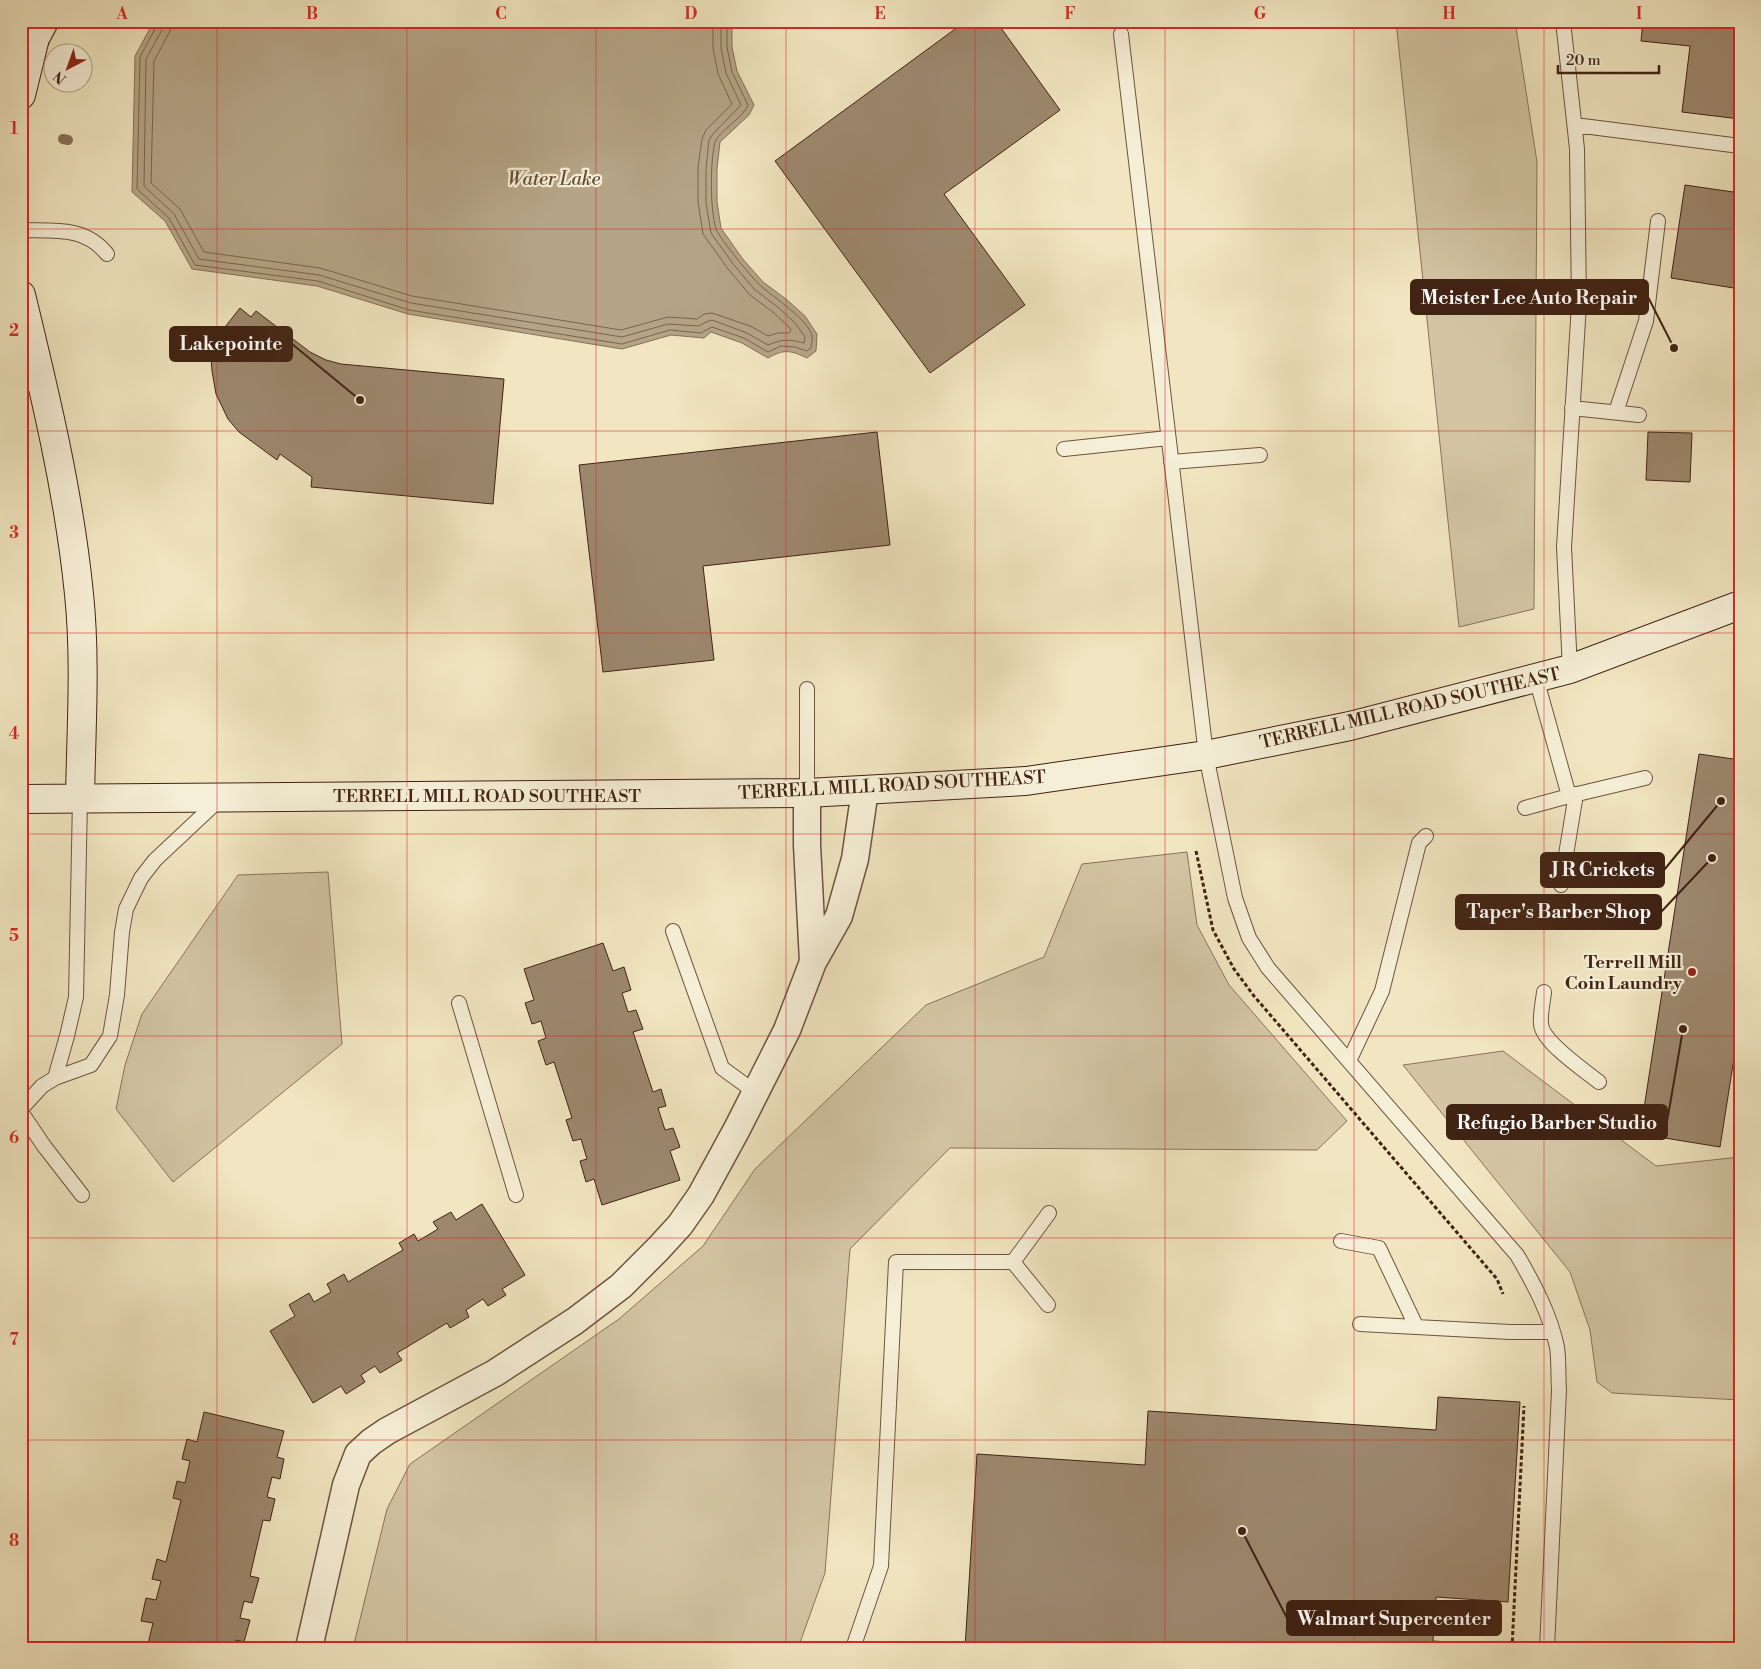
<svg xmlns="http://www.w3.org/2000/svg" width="1761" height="1669" font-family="'Libre Bodoni',serif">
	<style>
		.green { fill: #d3c5a4; stroke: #8a745c }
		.water { fill: #b5a486; stroke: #877058 }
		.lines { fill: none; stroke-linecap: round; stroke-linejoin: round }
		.shore { stroke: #7b644d; stroke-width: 1 }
		.stream { stroke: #877058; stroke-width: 10 }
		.building { fill: #9d886e; stroke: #412314 }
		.lane-casing { stroke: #6d543f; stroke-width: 16 }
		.street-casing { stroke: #6d543f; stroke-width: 29 }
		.secondary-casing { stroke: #412314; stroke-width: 30 }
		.path { stroke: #412314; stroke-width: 3; stroke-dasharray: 4 2.5; stroke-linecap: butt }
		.lane { stroke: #f6efd7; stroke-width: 14 }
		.street { stroke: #f6efd7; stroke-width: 26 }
		.secondary { stroke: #f6efd7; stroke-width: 28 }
		.grid { fill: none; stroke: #d62828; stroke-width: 1; stroke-opacity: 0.55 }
		.poi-dot { fill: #8f2418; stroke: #f6efd7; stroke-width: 2 }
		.labels { text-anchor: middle; stroke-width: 4.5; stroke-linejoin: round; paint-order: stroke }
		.street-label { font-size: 18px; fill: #412314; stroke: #f6efd7 }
		.poi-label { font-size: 18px; font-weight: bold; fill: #412314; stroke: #f6efd7; text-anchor: end }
		.water-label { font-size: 19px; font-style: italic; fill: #644a36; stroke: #f6efd7 }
		.leader { fill: none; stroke: #412314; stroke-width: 2 }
		.callout-dot { fill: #412314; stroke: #f6efd7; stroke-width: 2 }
		.callout { fill: #412314; stroke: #412314; stroke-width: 2 }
		.callout-label { font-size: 19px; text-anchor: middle; font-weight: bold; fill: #fff }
		.neatline { fill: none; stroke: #d62828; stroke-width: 2 }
		.grid-label { font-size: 16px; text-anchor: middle; font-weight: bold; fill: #d62828 }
	</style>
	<rect width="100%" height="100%" fill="#f1e6c1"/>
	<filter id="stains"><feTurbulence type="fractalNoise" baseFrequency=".004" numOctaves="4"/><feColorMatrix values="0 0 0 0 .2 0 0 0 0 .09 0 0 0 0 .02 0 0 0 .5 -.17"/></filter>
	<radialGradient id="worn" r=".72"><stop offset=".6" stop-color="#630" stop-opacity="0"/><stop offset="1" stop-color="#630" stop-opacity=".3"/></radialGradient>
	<path class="green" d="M1396,21H1515L1537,162L1534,609L1459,627Z
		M1187,852L1197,925L1229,985L1347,1121L1317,1150L950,1148L850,1249L825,1573L798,1648H353L387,1509L410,1464L619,1319L703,1246L755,1169L926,1005L1044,957L1082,864Z
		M328,872L342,1044L173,1182L116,1109L125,1065L142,1014L238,875Z
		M1503,1051L1656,1166L1740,1157V1400L1612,1393L1597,1382L1590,1330L1570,1272L1403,1065Z"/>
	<path class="water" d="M154,21H732V47L737,71L754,105L749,115L720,142L717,169V202L721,228L742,258L763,282L786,299L805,316L817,334L816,351L807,358C790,350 784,349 768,358L742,343L711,332L704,338L671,335L622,349L408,314L317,286L192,269L165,221L132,192L135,56Z"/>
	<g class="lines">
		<path class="shore" d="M158,21L157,25L140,57L137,189L169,218L195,265L318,281L409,310L622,344L670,330L701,333L712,327L744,338L768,352L781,346L795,347L807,351L811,348C811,344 813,340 812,336C809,320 773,297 761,286C752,278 720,239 716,229C710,209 710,162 715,142C719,131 742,119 748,105L732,72L727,47V21
			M164,21L163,28L146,59L144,186L174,214L199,259L319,275L411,303L622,337L668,324L699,326L706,322L712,320L747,333L768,345C783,339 788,339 804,343L805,337L796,324L779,308L754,289L734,265L711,233L706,203V169L709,140L713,134L741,105L726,73L721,48V21
			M172,21L170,31L154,61L151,183L180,209L204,252L320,268L412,296L621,330L668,317L697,319L704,314L712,313L750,326L768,336L778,333H789L791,331L790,328L774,313L750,295L728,269L703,234L698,202V167L702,139L706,130L732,104L718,74L713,48V21"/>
		<path class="stream" d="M63,139L68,140"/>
	</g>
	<path class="building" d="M966,21H996L1060,110L944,194L1025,305L930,373L775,161Z
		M1643,21H1740V119L1682,112L1690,46L1641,41Z
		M1685,185L1740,193V289L1671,278Z
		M240,308L251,317L256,311L310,352L326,360L341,364L504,379L493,504L311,487L312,477L280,454L277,460L239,432L228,419L216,394L212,371L211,357L214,343L221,344V332Z
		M877,432L890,545L703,566L714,660L603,672L579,465Z
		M1648,432L1692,433L1690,482L1646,480Z
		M1699,754L1740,760V1020L1720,1147L1640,1134Z
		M603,943L613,971L624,967L631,990L622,993L628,1012L636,1010L643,1029L633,1032L653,1092L661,1089L666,1106L658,1108L665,1130L673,1128L680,1147L670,1151L680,1180L602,1205L594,1179L586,1182L580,1161L587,1159L581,1139L573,1141L566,1120L572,1118L554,1062L546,1065L538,1041L546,1038L541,1021L532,1024L525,1003L534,1000L524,969Z
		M482,1204L525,1275L502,1289L506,1295L488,1306L483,1299L466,1310L469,1317L450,1328L447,1323L397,1353L402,1360L380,1373L375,1366L361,1375L365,1382L346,1394L341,1386L313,1403L270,1331L295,1316L289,1305L309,1293L314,1302L331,1292L327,1284L344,1274L348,1282L403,1250L399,1243L414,1234L418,1241L438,1229L433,1222L451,1212L456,1220Z
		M1438,1397L1520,1402L1508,1602L1436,1597L1433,1641L1507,1646V1648H965L977,1454L1145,1465L1148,1411L1436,1430Z
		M204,1412L284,1431L277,1457L284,1459L280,1479L272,1477L267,1497L275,1499L270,1521L263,1520L250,1576L259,1578L252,1603L244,1601L240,1618L250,1620L244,1642L236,1640L234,1648H147L153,1623L141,1621L146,1598L156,1600L161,1581L152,1579L157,1559L166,1562L181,1500L173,1498L177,1481L185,1483L190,1461L182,1459L187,1439L197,1442Z"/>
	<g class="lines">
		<g class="lane-casing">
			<path id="lane" d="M1563,21L1577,149L1579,304L1564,547L1570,669
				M1121,34L1206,755L1235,898L1249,938L1268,968L1517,1255C1534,1284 1550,1314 1557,1347C1559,1361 1558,1376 1559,1390L1547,1648
				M1575,125L1740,146
				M21,230C54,231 85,226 107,254
				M1572,408L1639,415
				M1616,412L1646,321L1658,221
				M1064,449L1168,438
				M1171,462L1260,455
				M1536,678L1569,796
				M807,689V793
				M1525,808L1569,796L1645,778
				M1561,885L1576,794
				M673,931L722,1068L755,1092
				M1544,992C1543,1002 1540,1014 1541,1024C1542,1042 1584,1070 1599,1082
				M459,1003L516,1195
				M1349,1061L1382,991L1419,843L1426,836
				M55,1078L91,1065L110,1036L117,995L122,932L126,909L141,878L155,860L219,800
				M21,1109L42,1086L55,1078L67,1036L76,997L80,799
				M21,1112L44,1146L82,1195
				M1341,1241L1379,1248L1416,1326
				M1013,1262L1049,1213
				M1013,1262L1048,1305
				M1360,1324L1510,1332H1552
				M853,1648L881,1566L896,1262H1013"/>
		</g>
		<g class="street-casing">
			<path id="street" d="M34,42L45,21
				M807,793V845L813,962
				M309,1648L346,1485L358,1454L371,1442L387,1431L495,1373L575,1321L621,1286L658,1249L680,1225L701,1195L737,1129L787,1030L813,962L839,916L855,859L865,790"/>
		</g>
		<g class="secondary-casing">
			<path id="secondary" d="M21,37L34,42L21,95
				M21,295C45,394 69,493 79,594C86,661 81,731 80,799
				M21,799L807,793L1026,781L1206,755L1350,726L1570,669L1740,605"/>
		</g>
		<path class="path" d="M1196,851L1213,930L1234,969L1254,996L1497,1279L1503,1294
			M1512,1648L1524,1406"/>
		<use href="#lane" class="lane"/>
		<use href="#street" class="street"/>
		<use href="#secondary" class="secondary"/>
	</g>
	<path class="grid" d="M217,21V1648M407,21V1648M596,21V1648M786,21V1648M975,21V1648M1165,21V1648M1354,21V1648M1544,21V1648M21,229H1740M21,431H1740M21,633H1740M21,834H1740M21,1036H1740M21,1238H1740M21,1440H1740"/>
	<circle class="poi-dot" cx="1692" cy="972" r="5"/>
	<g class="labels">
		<g class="street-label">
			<text transform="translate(1410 708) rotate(-13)" y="6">TERRELL MILL ROAD SOUTHEAST</text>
			<text transform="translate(892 785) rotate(-3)" y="6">TERRELL MILL ROAD SOUTHEAST</text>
			<text x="487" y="802">TERRELL MILL ROAD SOUTHEAST</text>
		</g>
		<g class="poi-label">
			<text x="1682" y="968">Terrell Mill<tspan x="1682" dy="21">Coin Laundry</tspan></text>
		</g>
		<g class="water-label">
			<text x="554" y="185">Water Lake</text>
		</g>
	</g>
	<path class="leader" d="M1674 348L1648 297M360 400L292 344M1721 801L1664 870M1712 858L1661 912M1683 1029L1667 1122M1242 1531L1287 1618"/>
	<g class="callout-dot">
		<circle cx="1674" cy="348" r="5"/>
		<circle cx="360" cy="400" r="5"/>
		<circle cx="1721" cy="801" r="5"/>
		<circle cx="1712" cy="858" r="5"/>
		<circle cx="1683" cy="1029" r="5"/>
		<circle cx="1242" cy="1531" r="5"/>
	</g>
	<g class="callout">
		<rect x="1411" y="280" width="237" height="34" rx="5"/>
		<rect x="170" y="327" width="122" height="34" rx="5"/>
		<rect x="1541" y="853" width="123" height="34" rx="5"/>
		<rect x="1456" y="895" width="205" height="34" rx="5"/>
		<rect x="1447" y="1105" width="220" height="34" rx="5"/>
		<rect x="1287" y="1601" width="214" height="34" rx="5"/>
	</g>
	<g class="callout-label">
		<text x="1529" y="304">Meister Lee Auto Repair</text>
		<text x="231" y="350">Lakepointe</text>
		<text x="1603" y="876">J R Crickets</text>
		<text x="1559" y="918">Taper's Barber Shop</text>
		<text x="1557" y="1129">Refugio Barber Studio</text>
		<text x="1394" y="1625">Walmart Supercenter</text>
	</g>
	<rect width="1761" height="1669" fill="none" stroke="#f1e6c1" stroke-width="55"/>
	<g transform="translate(68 68) rotate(221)"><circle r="24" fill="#f6efd7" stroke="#ae9d89"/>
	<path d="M0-4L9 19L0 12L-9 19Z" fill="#8f2418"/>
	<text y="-8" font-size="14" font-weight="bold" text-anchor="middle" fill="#412314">N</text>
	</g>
	<path d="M1558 65v8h101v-8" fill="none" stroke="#412314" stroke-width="2.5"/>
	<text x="1566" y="65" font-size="15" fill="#412314" stroke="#f6efd7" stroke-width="4" paint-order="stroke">20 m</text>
	<rect x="28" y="28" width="1706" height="1614" class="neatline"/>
	<g class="grid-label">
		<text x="122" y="19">A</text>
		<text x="312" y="19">B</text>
		<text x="501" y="19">C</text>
		<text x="691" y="19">D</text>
		<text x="880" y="19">E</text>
		<text x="1070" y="19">F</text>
		<text x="1260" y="19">G</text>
		<text x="1449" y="19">H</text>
		<text x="1639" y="19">I</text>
		<text x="14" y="134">1</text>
		<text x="14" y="336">2</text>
		<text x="14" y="538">3</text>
		<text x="14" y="739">4</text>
		<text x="14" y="941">5</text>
		<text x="14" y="1143">6</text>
		<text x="14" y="1345">7</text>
		<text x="14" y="1546">8</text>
	</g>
	<rect width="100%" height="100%" filter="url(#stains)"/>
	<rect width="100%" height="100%" fill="url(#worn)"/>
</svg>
